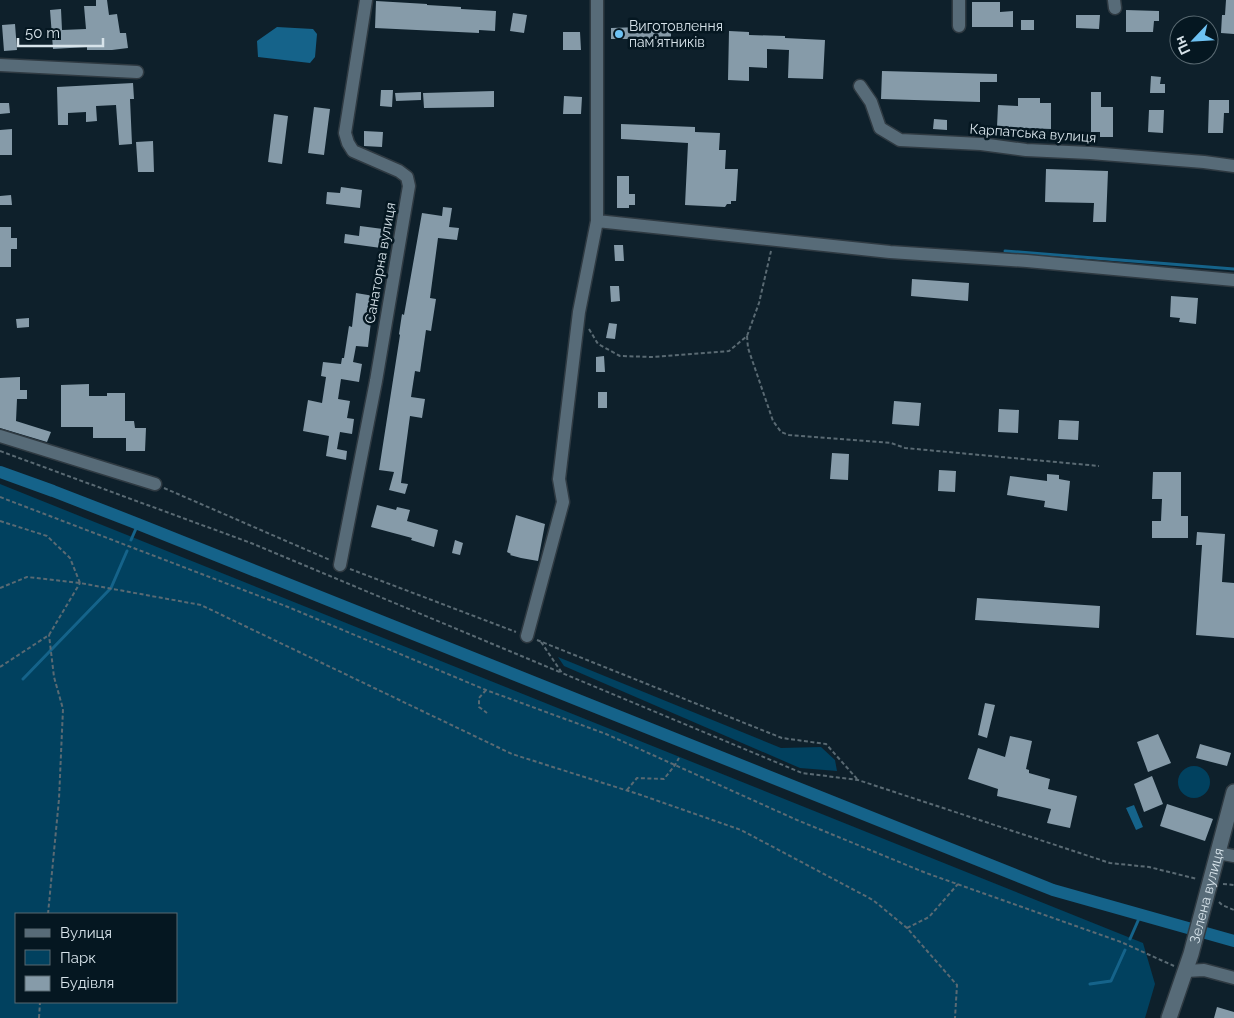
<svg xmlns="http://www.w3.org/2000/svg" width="1234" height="1018" font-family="Raleway,sans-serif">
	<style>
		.green { fill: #01415f; fill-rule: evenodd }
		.water { fill: #15638a }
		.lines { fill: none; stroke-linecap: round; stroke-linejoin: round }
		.stream { stroke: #15638a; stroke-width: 3 }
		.canal { stroke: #15638a; stroke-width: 12 }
		.building { fill: #869ba9 }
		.street-casing { stroke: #2f3a42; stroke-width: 15 }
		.secondary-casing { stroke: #2f3a42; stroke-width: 18 }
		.path { stroke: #5a6a73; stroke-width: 2; stroke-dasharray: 4 2.5; stroke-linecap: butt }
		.street { stroke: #576b78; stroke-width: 12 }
		.secondary { stroke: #576b78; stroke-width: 15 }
		.poi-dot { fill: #6ec2f3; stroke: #051721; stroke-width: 2 }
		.labels { text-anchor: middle; stroke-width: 5; stroke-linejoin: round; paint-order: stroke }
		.poi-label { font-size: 14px; fill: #d7e3ea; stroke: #051721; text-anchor: start }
		.street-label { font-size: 14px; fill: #d7e3ea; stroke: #051721 }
	</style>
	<rect width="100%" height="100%" fill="#0e202b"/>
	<path class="green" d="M0,484L1143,943L1155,984L1145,1018H0ZM176,914V1002H16V914Z
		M558,657L781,748L821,747L835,760L837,771L800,768L564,666Z
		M1178 782a16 16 0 1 1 32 0a16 16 0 1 1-32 0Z"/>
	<path class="water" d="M277,27L313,29L317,34L315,57L310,63L258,57L257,41Z
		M1134,805L1143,827L1136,830L1126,808Z"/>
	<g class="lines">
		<path class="stream" d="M1005,251L1234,269
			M131,540L138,524
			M23,679L111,588L127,551
			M1130,939L1141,914
			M1090,984L1111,981L1125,950"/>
		<path class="canal" d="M0,472L53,491L138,524L1053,890L1234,941"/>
	</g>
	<path class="building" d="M96,0H107L109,15L117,14L120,33H126L128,48L112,50H87V47L53,49L50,10L61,9L62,30L86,29L84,6H96Z
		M1226,0H1234V34L1221,33L1222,15H1225Z
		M376,1L427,4V5L461,7V9L496,11L495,31L479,30V33L375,28Z
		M972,2H1000V12L1013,11V27H972Z
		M1126,10L1159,11V21H1154L1153,32H1126Z
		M513,13L527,15L524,33L510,31Z
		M1076,15H1100L1099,29L1076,28Z
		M1021,20H1034V30H1021Z
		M15,24L17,50L4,51L2,25Z
		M639,27H671V42H639V39H611V28Z
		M729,31L749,32V35L785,36V38L825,40L823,79L788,78L789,50L767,49V68L749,67V81L728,80Z
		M563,32H580L581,50H563Z
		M882,71L997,74V82H980V102L881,99Z
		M1151,76L1161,77L1160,84H1165V93H1150Z
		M133,83L134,99H130L132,144L119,145L116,105L96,106L97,121L86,122V112L68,113V125H58L57,87Z
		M381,90H393L392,107L380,106Z
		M494,91V107L424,108L423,93Z
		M421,92V100L396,101L395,93Z
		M1091,92H1101V107H1113V137H1100V132H1091Z
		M564,96L582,97L581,114H563Z
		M1018,98H1040V103H1051V129L997,127L998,105L1018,106Z
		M1209,100H1229V113H1224L1223,133H1208Z
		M0,103H9L10,113L0,114Z
		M314,107L330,109L324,155L308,153Z
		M1149,110H1164L1163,133L1148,132Z
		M274,114L288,116L282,164L268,162Z
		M934,119L947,120V130L933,129Z
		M621,124L695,127V132L720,133L719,150H726L725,169H738L736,201H731V204H727L725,207L685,205L688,143L621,139Z
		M12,129V155H0V130Z
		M364,131L383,132L382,147L364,146Z
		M153,141L154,172H138L136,142Z
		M1046,169L1108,171L1106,222H1093L1094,203L1045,202Z
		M617,176H629V194H635V205H629V208H617Z
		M341,187L362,190L360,208L326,204L327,192L340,193Z
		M11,195L12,205H0V196Z
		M443,207L452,208L449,227L459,228L457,240L438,238L430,298L436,299L431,331L426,330L420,372L415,371L411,397L425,399L422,418L410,416L401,483L408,484L405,494L389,490L394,472L379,470L400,335L399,334L402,314L404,315L422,213L442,216Z
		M360,226L383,229L381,248L344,243L345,234L359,236Z
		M0,227H11V238H17V249H11V267H0Z
		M614,245H623L624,261H615Z
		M912,279L969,283L968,301L911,296Z
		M610,286H619L620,301L611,302Z
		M356,293L374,296L368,347L356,346L353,362L362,364L359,382L341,379L338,399L350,401L347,418L354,419L352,434L340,432L337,449L347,451L346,460L326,456L329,436L303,431L308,400L322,403L326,377L321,376L323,362L341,364L342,358H344L349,326L352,327Z
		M1171,296L1198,298L1196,324L1179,322L1180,318L1170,317Z
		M29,318V327L17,328L16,319Z
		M609,323L617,324L615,339L606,338Z
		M604,356L605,372H596V357Z
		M20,377V390H27V399H17L16,421L51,432L47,442L0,428V378Z
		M89,384V396H107V393H125V421H134L135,428H146L145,451H126V438H93V427H61V385Z
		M598,392H607V408H598Z
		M894,401L921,403L919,426L892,424Z
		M999,409L1019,410L1018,433L998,432Z
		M1059,420L1079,421L1078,440L1058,439Z
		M832,453L849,454L848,480L830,479Z
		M939,470L956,471L955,492L938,491Z
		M1153,472H1181V516H1188V538H1152V521H1161L1162,499H1152Z
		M1047,474L1059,475V479L1070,481L1067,511L1044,507L1045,501L1007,495L1010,476L1047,481Z
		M377,505L396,510L397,507L410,510L407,521L438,530L434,547L411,540L412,538L371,527Z
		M516,515L545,524L538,561L521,558L510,555L511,554L507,552Z
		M1197,532L1225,534L1222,582L1234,583V638L1196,635L1202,545H1196Z
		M455,540L463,543L460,555L452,553Z
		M977,598L1100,606L1099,628L975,620Z
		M985,703L995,705L987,738L978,735Z
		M1158,734L1171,763L1148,772L1137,742Z
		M1010,736L1032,741L1026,769L1029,770V773L1050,779L1048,789L1077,796L1070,828L1047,823L1051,809L997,796L998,789L968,779L978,748L1005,757Z
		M1200,744L1231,753L1227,766L1196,758Z
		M1152,776L1163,804L1144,812L1134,784Z
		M1167,804L1213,819L1205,841L1160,826Z
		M1217,1007L1234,1012V1018H1214Z"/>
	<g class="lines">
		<g class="street-casing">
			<path id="street" d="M597,0V221L890,252L1027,261L1234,280
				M959,0V26
				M1114,0L1115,8
				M0,65L137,72
				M860,86L871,102L880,128L900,140L981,144L1026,150L1090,153L1204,162L1234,166
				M0,436L155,484
				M340,565L376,381L409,186L407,177L399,171L353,151L348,143L345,133L366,0
				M527,636L563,502L559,479L579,312L597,221
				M1218,853L1234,856
				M1186,971L1204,970L1234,978"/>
		</g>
		<g class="secondary-casing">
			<g id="secondary">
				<path id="s1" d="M1169,1018L1191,954L1234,792"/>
			</g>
		</g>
		<path class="path" d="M589,329L598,344L620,356L653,357L729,351L747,336L759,303L771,251
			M747,336L748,348L773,421L781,432L789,435L891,443L905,448L1099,466
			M0,451L251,543L562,673
			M164,488L330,560
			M0,497L288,607L486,690L606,734L797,820L926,873L1121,942L1174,966
			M0,521L47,536L70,558L80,583
			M350,569L516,632
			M0,588L27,577L80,583L201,605L512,754L641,795L741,830L873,900L907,928L957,985L955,1018
			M537,640L782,738L826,744L858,780
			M541,642L562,673L802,773L858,780L1110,863L1149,867L1197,879
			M0,667L49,635L80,583
			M486,690L479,698V707L487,713
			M627,790L637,778L664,779L675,765L679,758
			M1223,884L1234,885
			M1219,902L1222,905L1234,910
			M48,914L59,799L63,709L54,677L49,635
			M907,928L929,917L958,884
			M39,1018L40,1002"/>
		<use href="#street" class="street"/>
		<use href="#secondary" class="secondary"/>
	</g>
	<circle class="poi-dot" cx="619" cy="34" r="5"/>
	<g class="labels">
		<g class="poi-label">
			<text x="629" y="31">Виготовлення<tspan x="629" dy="16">пам'ятників</tspan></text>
		</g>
		<g class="street-label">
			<text transform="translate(1033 133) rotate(4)" y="5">Карпатська вулиця</text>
			<text transform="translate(380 263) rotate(-80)" y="5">Санаторна вулиця</text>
			<text dy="5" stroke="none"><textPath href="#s1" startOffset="128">Зелена вулиця</textPath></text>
		</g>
	</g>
	<rect x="15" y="913" width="162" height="90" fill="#051721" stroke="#596971"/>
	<rect x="25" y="929" width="25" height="8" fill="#576b78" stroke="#596971"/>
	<text x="60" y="938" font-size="15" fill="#d7e3ea">Вулиця</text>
	<rect x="25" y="950" width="25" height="15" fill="#01415f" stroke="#596971"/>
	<text x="60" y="963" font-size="15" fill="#d7e3ea">Парк</text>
	<rect x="25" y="976" width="25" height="15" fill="#869ba9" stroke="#596971"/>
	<text x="60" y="988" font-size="15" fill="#d7e3ea">Будівля</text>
	<g transform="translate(1194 40) rotate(245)"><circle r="24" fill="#051721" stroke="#596971"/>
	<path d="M0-4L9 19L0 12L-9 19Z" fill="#6ec2f3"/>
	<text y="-8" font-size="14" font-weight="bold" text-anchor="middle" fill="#d7e3ea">Пн</text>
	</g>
	<path d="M18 38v8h85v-8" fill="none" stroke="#d7e3ea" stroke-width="2.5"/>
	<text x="25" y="38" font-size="15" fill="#d7e3ea" stroke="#051721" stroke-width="4" paint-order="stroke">50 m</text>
</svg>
